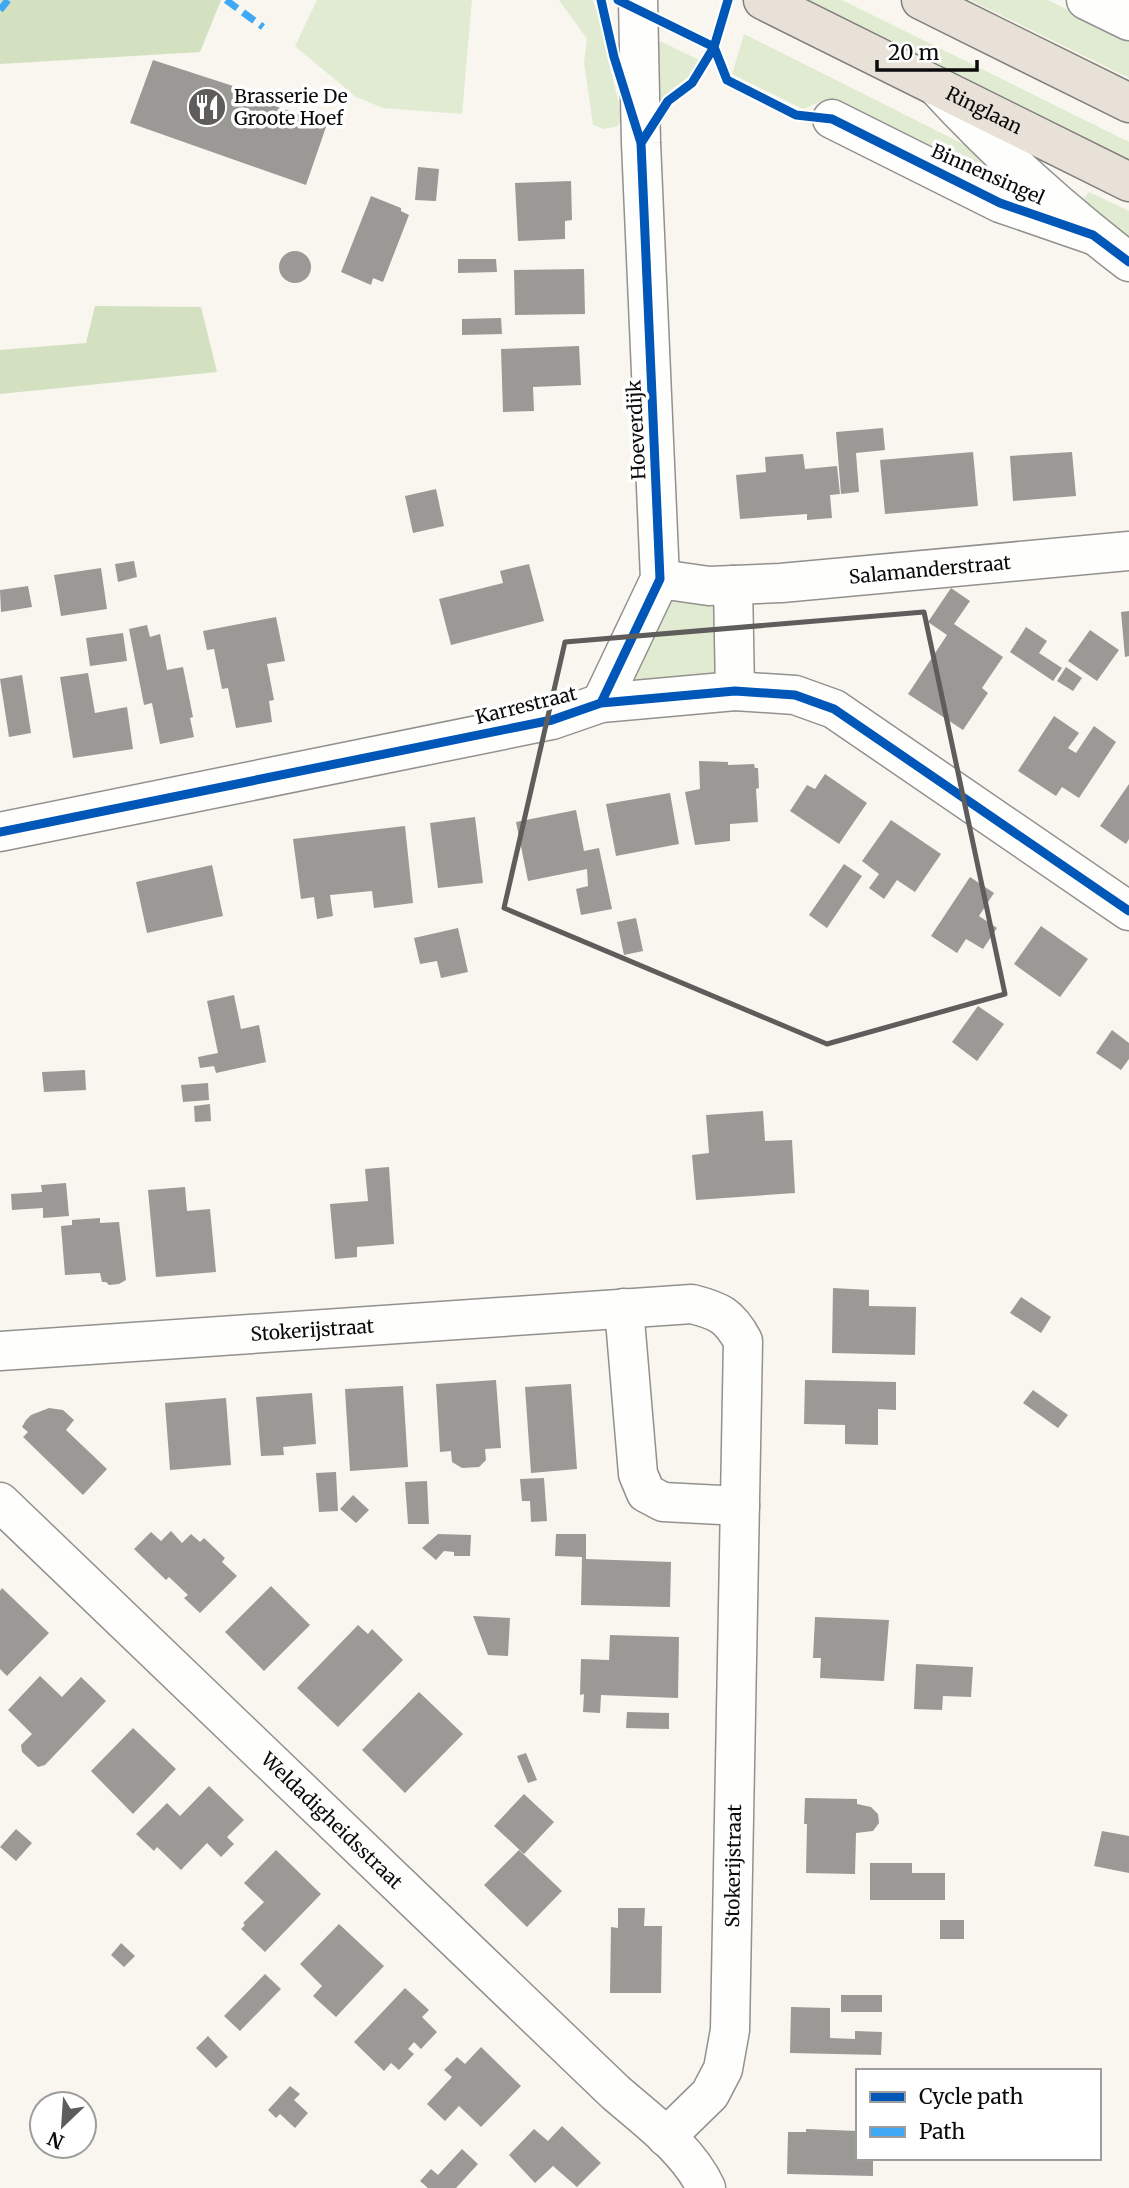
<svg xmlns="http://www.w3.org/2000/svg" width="1129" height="2188" font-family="Merriweather,serif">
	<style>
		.green { fill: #e1ebd2 }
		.forest { fill: #d3e1c1 }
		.building { fill: #9b9995 }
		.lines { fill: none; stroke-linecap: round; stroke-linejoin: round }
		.minor-casing { stroke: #92918e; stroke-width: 41 }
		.trunk-casing { stroke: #7f7e7b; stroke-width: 41 }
		.minor { stroke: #fefefd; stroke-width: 38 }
		.trunk { stroke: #e8e1d8; stroke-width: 38 }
		.quiet { stroke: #3fa9f5; stroke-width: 7; stroke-dasharray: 14 7; stroke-linecap: butt }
		.cycleway-casing { stroke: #fff; stroke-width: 13 }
		.cycleway { stroke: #0057b8; stroke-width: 9 }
		.marked { fill: none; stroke: #5e5d5b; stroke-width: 5; stroke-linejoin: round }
		.labels { text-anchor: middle; stroke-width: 7; stroke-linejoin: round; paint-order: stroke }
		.poi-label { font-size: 19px; fill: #0b0b0b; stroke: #fff; text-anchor: start }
		.street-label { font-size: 19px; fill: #0b0b0b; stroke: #fff }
	</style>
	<rect width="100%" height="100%" fill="#f8f6ef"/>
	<path class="green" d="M317,0H472L462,114L383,108L356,97L295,46Z
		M559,0H593L599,18L622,118L618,126L604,129L593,125L584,62L587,39Z
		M806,0H842L1129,142V160Z
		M970,0H1048L1129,40V78Z
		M744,34L981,153L986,167L977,174L827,99L803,109L732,74Z
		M660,41L701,61L692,74L673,89L655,111L652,63Z
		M1089,192L1129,211V239L1082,200Z
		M706,596L718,611L722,682L623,688L664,601Z"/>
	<path class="forest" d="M0,0H221L200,52L0,64Z
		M95,306L201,307L217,372L0,394V350L86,343Z"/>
	<path class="building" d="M153,60L233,86L232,91L327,124L306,185L130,123Z
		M418,167L439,169L436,201L415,200Z
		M571,181L572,220L565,221V239L518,241L515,183Z
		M371,196L401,208V211L409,215L383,282L373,278L371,285L341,272Z
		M279 267a16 16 0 1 1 32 0a16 16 0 1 1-32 0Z
		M458,259H496L497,272L458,273Z
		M584,269L585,314L515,315L514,270Z
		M501,318L502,334L462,335V319Z
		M579,346L581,385L533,387L534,411L503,412L501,349Z
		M883,428L885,450L856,453L859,492L841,494L836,432Z
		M973,452L978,506L885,514L880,460Z
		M1072,452L1076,496L1013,501L1010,456Z
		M803,454L805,469L837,466L840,494L830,495L832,518L807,520V514L740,519L736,475L766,472L765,457Z
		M436,489L444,526L413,533L405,496Z
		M134,561L137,577L118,582L115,564Z
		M529,564L544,621L451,645L439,599L503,583L500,571Z
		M101,568L107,609L61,616L54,575Z
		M28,586L32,607L1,612L0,590Z
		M951,588L970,601L954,624L1003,657L982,688L988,693L963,730L908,694L947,635L928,622Z
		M1129,611V656L1125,657L1121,612Z
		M276,617L285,661L267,664L274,700L269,701L272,722L236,728L228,688L222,689L214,649L207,650L203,631Z
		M147,625L150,637L160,634L167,670L183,667L193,717L190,718L194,737L160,744L152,703L144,705L129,629Z
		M1026,627L1047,641L1039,653L1062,668L1053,681L1010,652Z
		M1090,630L1119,650L1097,681L1068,661Z
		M123,633L127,661L90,666L86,638Z
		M1066,667L1082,678L1073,691L1057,681Z
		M88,673L95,713L127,707L133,749L73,758L60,677Z
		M22,675L31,733L9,737L0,679Z
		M1054,716L1079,733L1068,748L1076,753L1094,726L1116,742L1079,798L1062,787L1056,796L1018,771Z
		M699,761L728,762V765L754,764L755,768H758L759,788L756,789L758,822L730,824V841L695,845L685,792L700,789Z
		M825,774L867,803L839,844L790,811L807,785L815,789Z
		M1129,784V839L1126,844L1100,826Z
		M670,793L679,844L616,856L606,804Z
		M576,810L584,851L599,848L612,909L581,915L576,889L588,886L587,869L528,881L516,822Z
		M475,817L483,883L438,888L430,823Z
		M891,820L941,854L915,892L897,880L884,899L869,888L879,874L862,861Z
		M405,826L413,903L374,908L372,891L330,895L333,916L317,919L314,897L301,899L293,839Z
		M844,864L862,876L827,928L809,915Z
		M212,865L223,916L147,933L136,882Z
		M970,877L994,893L979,916L997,928L983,949L966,939L957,953L931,936Z
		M636,918L643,951L624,955L617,922Z
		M1041,926L1088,959L1060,997L1014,964Z
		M458,928L468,972L441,978L437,961L420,964L414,938Z
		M234,995L241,1029L259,1025L266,1062L216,1073L214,1066L200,1068L198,1057L218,1053L207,1001Z
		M978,1006L1004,1024L977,1061L952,1042Z
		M1112,1030L1129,1043V1059L1121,1070L1096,1053Z
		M85,1070L86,1090L44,1092L42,1072Z
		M208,1083L209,1100L183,1102L181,1085Z
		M210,1104L211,1121L195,1122L194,1106Z
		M763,1111L765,1141L792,1140L795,1193L696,1200L692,1155L709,1153L706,1115Z
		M389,1167L394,1244L357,1247V1257L335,1259L330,1204L368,1201L365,1169Z
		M66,1183L69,1216L43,1218V1208L12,1210L11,1194L42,1192L41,1185Z
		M185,1187L187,1211L210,1209L216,1272L156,1277L148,1190Z
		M100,1218V1223L119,1222L126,1280L119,1284L109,1285L106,1282H102L100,1273L65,1275L61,1226L72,1225V1220Z
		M833,1288L869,1290V1306L916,1307L915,1355L832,1353Z
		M1021,1297L1051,1317L1041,1333L1010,1313Z
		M496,1380L501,1448L485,1449L486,1460L479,1467L462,1468L452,1462L451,1451L440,1452L436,1384Z
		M805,1380L896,1382V1410L878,1409V1445L845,1444V1425L804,1424Z
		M571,1384L577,1469L531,1473L525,1387Z
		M403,1386L408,1467L350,1471L345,1389Z
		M1033,1390L1068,1415L1058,1428L1023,1403Z
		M312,1393L316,1444L283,1447L284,1455L261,1456L256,1397Z
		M226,1398L231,1465L170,1470L165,1403Z
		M49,1408L63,1410L74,1420L66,1430L107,1469L83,1495L23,1437L28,1432L22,1427L26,1420L31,1415Z
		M336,1472L338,1511L319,1512L316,1473Z
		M544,1478L547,1521L531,1522L530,1501H522L520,1479Z
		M427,1481L429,1524H408L405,1482Z
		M353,1495L369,1510L356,1523L340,1509Z
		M171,1531L182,1543L191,1534L200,1542L204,1538L225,1558L222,1562L237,1576L200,1613L184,1598L188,1595L169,1577L166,1580L134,1549L151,1532L161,1541Z
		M438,1534L471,1535L470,1556H454V1552L444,1551L436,1560L422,1548Z
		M556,1534H586V1559L671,1562L670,1607L581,1605L582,1557L555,1556Z
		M271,1586L310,1625L264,1671L225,1632Z
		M2,1588L49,1633L7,1676L0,1669V1591Z
		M473,1616L510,1618L508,1656L488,1655Z
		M815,1617L889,1620L884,1681L820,1678L821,1658H813Z
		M358,1625L368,1634L372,1629L403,1660L338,1727L297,1688Z
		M610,1635L679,1637L678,1698L601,1695L600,1713L583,1712L584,1694L580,1695L581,1659L609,1660Z
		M916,1664L973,1667L971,1697L943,1696L942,1710L914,1709Z
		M40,1676L62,1697L81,1677L106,1701L45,1765L38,1767L22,1752L21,1745L32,1734L8,1710Z
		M419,1692L463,1734L405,1793L362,1750Z
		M627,1712L669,1713V1729L626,1728Z
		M133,1728L176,1769L133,1814L91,1771Z
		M526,1753L537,1780L528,1783L517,1756Z
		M209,1786L244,1820L227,1837L234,1844L221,1857L207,1843L181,1870L157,1847L154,1851L136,1834L167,1803L180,1816Z
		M524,1794L554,1822L524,1854L494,1826Z
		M805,1798L857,1799V1804L871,1807L878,1814L879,1823L873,1831L856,1833L855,1874L806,1873L807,1824H804Z
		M16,1829L32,1843L16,1861L0,1847Z
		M1102,1831L1129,1836V1873L1094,1866Z
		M276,1850L321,1894L265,1952L241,1929L245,1925L243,1923L264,1902L244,1883Z
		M519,1850L562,1891L527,1927L484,1885Z
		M870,1863H912V1873H945V1900H870Z
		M618,1908H645L644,1926H662L661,1993H610L611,1927L618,1928Z
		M940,1920H964V1939H940Z
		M339,1924L384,1966L336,2017L313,1996L322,1986L300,1964Z
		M121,1943L135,1956L124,1967L111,1955Z
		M265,1974L281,1989L240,2031L224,2016Z
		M405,1988L429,2010L422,2017L437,2032L421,2049L414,2042L408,2049L414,2054L399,2070L391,2063L384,2071L354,2042Z
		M841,1995H882V2012H841Z
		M791,2007L830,2008V2038L855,2039V2031L882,2032L881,2055L790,2053Z
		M208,2036L228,2057L216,2068L196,2048Z
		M481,2047L521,2086L481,2127L459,2106L445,2121L427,2104L452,2077L444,2070L457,2057L465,2064Z
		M290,2086L300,2094L294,2100L308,2113L295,2128L280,2114L276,2118L268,2110Z
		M562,2126L601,2163L577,2187L553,2166L535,2183L509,2155L534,2129L548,2141Z
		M806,2129L858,2131V2158H873V2176L787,2174L788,2132H806Z
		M462,2149L478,2164L456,2188H428L420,2181L431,2169L438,2175Z"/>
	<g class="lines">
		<g class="minor-casing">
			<g id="minor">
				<path d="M1086,0L1129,21"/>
				<path d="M936,86C995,150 1060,209 1129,262"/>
				<path d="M832,119L1000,203L1093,235"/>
				<path id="s1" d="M660,579L709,586L781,583L1129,551"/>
				<path d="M733,585L735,691"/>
				<path d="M601,703L660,579L641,143L638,0"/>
				<path d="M0,832L552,720L601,703L735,691L795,695L834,709L1129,911"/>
				<path d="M624,1308L638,1474L646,1493L663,1502L740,1506"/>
				<path id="s2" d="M0,1351L692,1304C719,1311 729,1315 743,1341L730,2030L723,2069L710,2094L666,2137"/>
				<path id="s3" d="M0,1502L615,2092C647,2120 688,2149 706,2188"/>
			</g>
		</g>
		<g class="trunk-casing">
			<g id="trunk">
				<path id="s4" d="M763,0L1129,182"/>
				<path d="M921,0L1129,103"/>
			</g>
		</g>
		<use href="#minor" class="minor"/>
		<use href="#trunk" class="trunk"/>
		<path class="quiet" d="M226,0L263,27
			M0,10L8,0"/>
		<g class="cycleway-casing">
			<path id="cycleway" d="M618,0L714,47L727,80L796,115L832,119L1000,203L1093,235L1129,262
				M641,143L668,101L692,83L714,47L728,0
				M601,703L660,579L641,143L614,57L601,0
				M0,832L552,720L601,703L735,691L795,695L834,709L1129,911"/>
		</g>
		<use href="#cycleway" class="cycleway"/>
	</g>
	<path class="marked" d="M924,612L1005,994L827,1044L504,908L565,642Z"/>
	<defs>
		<g id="restaurant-disc" transform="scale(2.0125)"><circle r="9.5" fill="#5e5d5b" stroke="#fff"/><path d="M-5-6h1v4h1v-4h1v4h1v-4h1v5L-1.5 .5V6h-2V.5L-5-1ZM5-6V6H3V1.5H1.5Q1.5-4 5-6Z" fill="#fff"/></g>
	</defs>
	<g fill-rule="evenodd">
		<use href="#restaurant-disc" x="207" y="107"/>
	</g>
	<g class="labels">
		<g class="poi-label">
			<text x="234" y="103">Brasserie De<tspan x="234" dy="22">Groote Hoef</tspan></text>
		</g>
		<g class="street-label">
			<text dy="7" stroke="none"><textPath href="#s4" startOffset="247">Ringlaan</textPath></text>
			<text transform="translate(988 174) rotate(24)" y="7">Binnensingel</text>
			<text transform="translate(636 430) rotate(-93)" y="7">Hoeverdijk</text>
			<text dy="7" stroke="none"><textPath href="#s1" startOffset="271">Salamanderstraat</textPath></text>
			<text transform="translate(526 705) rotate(-14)" y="7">Karrestraat</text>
			<text dy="7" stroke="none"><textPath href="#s2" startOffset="313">Stokerijstraat</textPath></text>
			<text dy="7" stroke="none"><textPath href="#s3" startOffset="460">Weldadigheidsstraat</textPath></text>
			<text transform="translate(733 1866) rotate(-89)" y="7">Stokerijstraat</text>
		</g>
	</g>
	<rect x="856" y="2069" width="245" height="91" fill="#ffffff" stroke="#9d9d9d" stroke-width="2"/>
	<rect x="870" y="2092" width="35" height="10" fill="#0057b8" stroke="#9d9d9d" stroke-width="2"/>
	<text x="919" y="2104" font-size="21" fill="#0b0b0b">Cycle path</text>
	<rect x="870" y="2127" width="35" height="10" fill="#3fa9f5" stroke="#9d9d9d" stroke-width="2"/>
	<text x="919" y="2139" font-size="21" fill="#0b0b0b">Path</text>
	<g transform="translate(63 2125) rotate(205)"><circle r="33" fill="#ffffff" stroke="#9d9d9d" stroke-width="2"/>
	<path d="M0-5L12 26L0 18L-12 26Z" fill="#5e5d5b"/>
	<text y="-10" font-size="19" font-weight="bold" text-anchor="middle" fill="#0b0b0b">N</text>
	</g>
	<path d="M877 60v10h100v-10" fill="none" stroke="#0b0b0b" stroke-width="3.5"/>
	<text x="888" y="60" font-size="21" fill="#0b0b0b" stroke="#ffffff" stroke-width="5" paint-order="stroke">20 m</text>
</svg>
